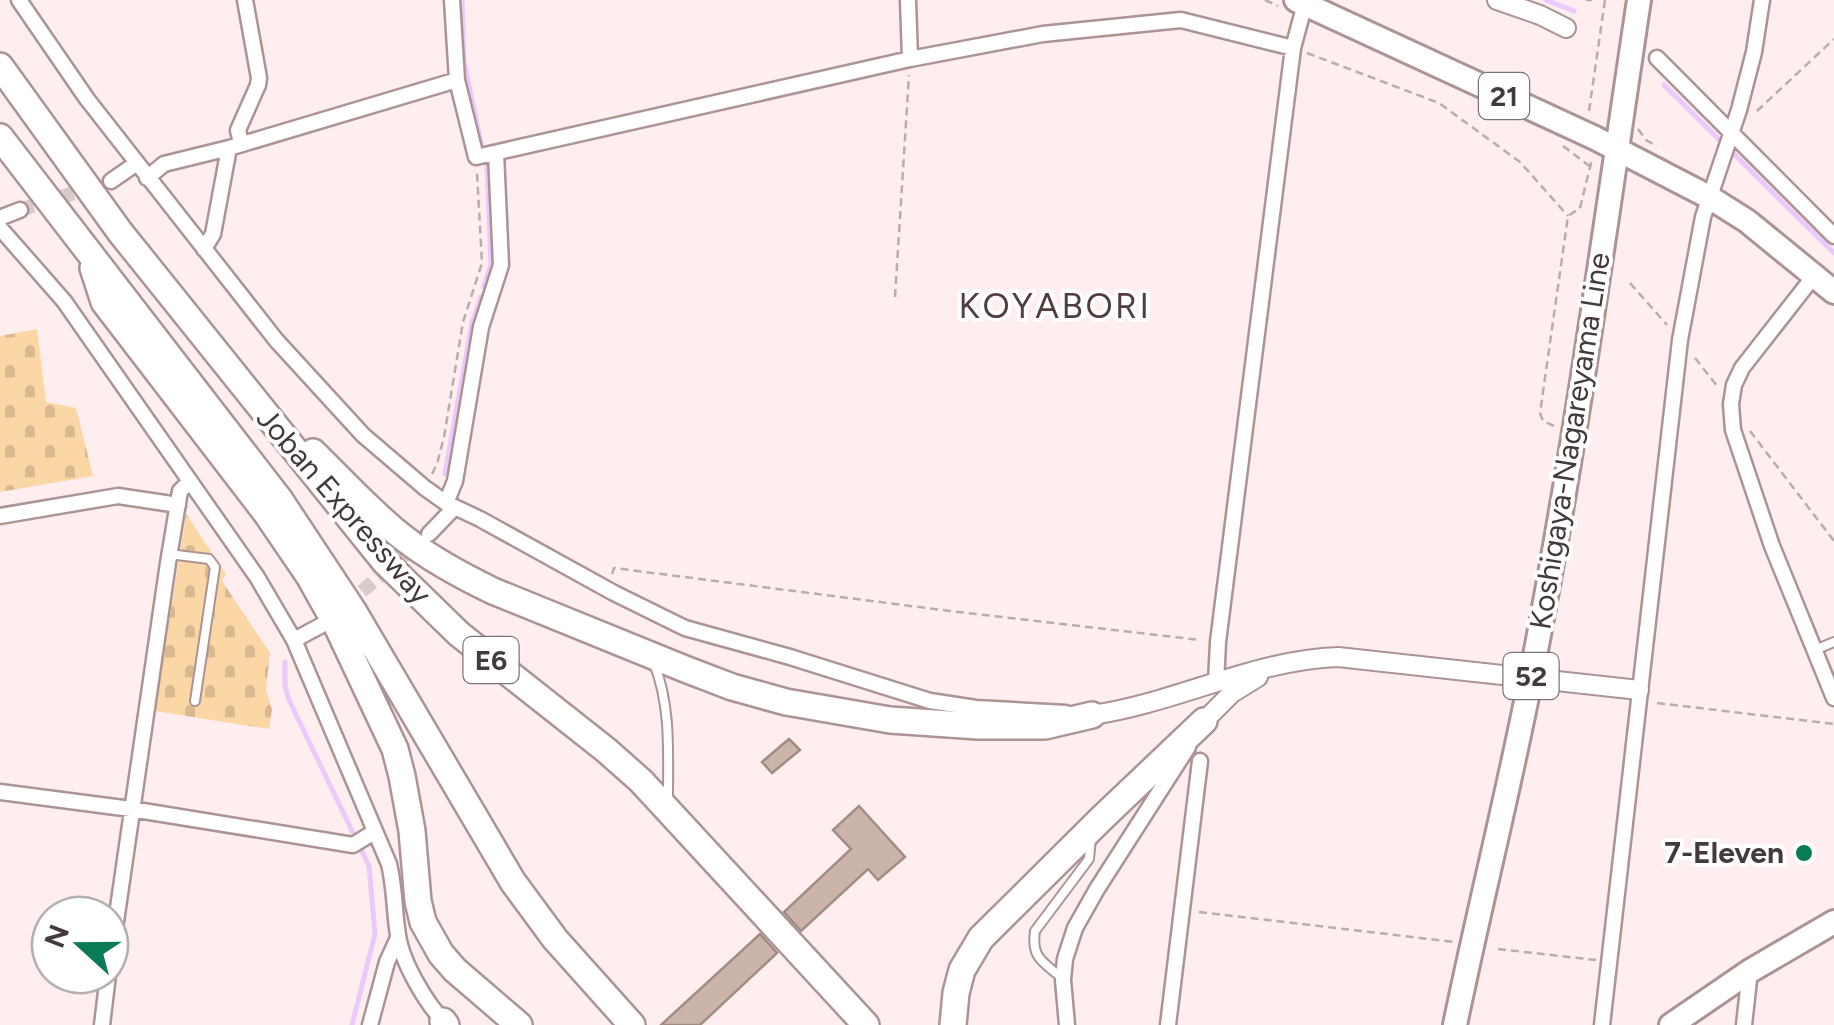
<svg xmlns="http://www.w3.org/2000/svg" width="1834" height="1025" font-family="Figtree,sans-serif">
	<style>
		.cemetery { fill: url(#cemetery-stones) }
		.lines { fill: none; stroke-linecap: round; stroke-linejoin: round }
		.stream { stroke: #ecc9fb; stroke-width: 5 }
		.building { fill: #cbb4aa; stroke: #a28c83; stroke-width: 2.5 }
		.minor-tunnel { stroke: #dacacb; stroke-width: 14; stroke-dasharray: 14 7; stroke-linecap: butt }
		.service-casing { stroke: #ac9394; stroke-width: 12 }
		.minor-casing { stroke: #ac9394; stroke-width: 19 }
		.tertiary-casing { stroke: #ac9394; stroke-width: 22 }
		.primary-casing { stroke: #ac9394; stroke-width: 28 }
		.motorway-casing { stroke: #ac9394; stroke-width: 30 }
		.path { stroke: #baabac; stroke-width: 2.5; stroke-dasharray: 8 5; stroke-linecap: butt }
		.service { stroke: #fff; stroke-width: 8 }
		.minor { stroke: #fff; stroke-width: 14 }
		.tertiary { stroke: #fff; stroke-width: 18 }
		.primary { stroke: #fff; stroke-width: 22 }
		.motorway { stroke: #fff; stroke-width: 25 }
		.poi-dot { fill: #097b57; stroke: #fff; stroke-width: 4 }
		.labels { text-anchor: middle; stroke-width: 8; stroke-linejoin: round; paint-order: stroke }
		.shield { fill: #fff; stroke: #7d7575; stroke-width: 2.5 }
		.shield-label { font-size: 28px; font-weight: bold; fill: #453a3a }
		.street-label { font-size: 30px; fill: #453a3a; stroke: #fff }
		.poi-label { font-size: 30px; font-weight: bold; fill: #453a3a; stroke: #fff; text-anchor: end }
		.quarter-label { font-size: 35px; letter-spacing: 2.5px; fill: #523d3e; stroke: #fff }
	</style>
	<defs>
		<pattern id="cemetery-stones" width="16" height="16" patternUnits="userSpaceOnUse" patternTransform="scale(2.5)"><rect width="16" height="16" fill="#fcd7a6"/><path d="M2 7V4a2 2 0 0 1 4 0v3zM10 15v-3a2 2 0 0 1 4 0v3z" fill="#d9b990"/></pattern>
	</defs>
	<rect width="100%" height="100%" fill="#ffeeef"/>
	<path class="cemetery" d="M37,329L46,402L76,408L93,476L0,492V336Z
		M186,514L226,574L222,581L270,653L266,689L272,710L269,729L155,711Z"/>
	<g class="lines">
		<path class="stream" d="M462,0L464,61L482,148
			M1546,0L1574,11
			M1664,85L1834,253
			M484,287L491,264L487,166
			M445,474L472,323L481,297
			M285,662V686L289,700L369,866L375,934L352,1025"/>
	</g>
	<path class="building" d="M789,739L800,750L772,773L762,762Z
		M859,806L905,857L878,880L868,869L801,931L784,912L851,849L833,830Z
		M760,934L777,953L700,1025H661Z"/>
	<g class="lines">
		<path class="minor-tunnel" d="M20,210L90,188
			M346,605L417,544"/>
		<g class="service-casing">
			<path id="service" d="M169,554L209,559L215,567L195,701
				M1815,650L1834,642
				M654,663C671,707 668,751 668,797
				M1062,978C1043,962 1031,958 1035,931L1089,859L1091,838"/>
		</g>
		<g class="minor-casing">
			<path id="minor" d="M19,0L87,99L276,340L363,435L425,488L446,503L480,519L614,593L685,628L790,657L930,701L976,708L1066,713
				M452,0L457,80L476,157L910,59L1043,34L1181,20L1293,48
				M908,0L910,59
				M1657,58L1834,236
				M241,144L238,130L258,85L259,78L245,0
				M147,178L164,164L229,148L457,80
				M111,181L137,163
				M2,217L20,210
				M0,228L64,301L257,577L294,640L389,864C395,888 394,911 398,935C402,963 427,1005 447,1025
				M204,249L213,234L229,148
				M1814,276L1742,368L1734,385L1731,404L1733,430L1772,546L1834,698
				M446,503L455,481L481,327L501,265L496,153
				M0,516L118,496L178,505
				M429,534L455,507
				M294,640L322,625
				M1216,683L1218,642L1293,48L1306,0
				M0,792L131,809L353,845L374,832
				M110,963L168,563L180,491L190,481
				M102,1025L108,975
				M370,1025L387,962L398,938
				M1067,1025L1063,980L1065,959L1075,928L1097,889L1188,747
				M1168,1025L1200,761
				M1602,1025L1680,340L1703,217L1739,110L1754,52L1762,0
				M1744,1025L1750,971"/>
		</g>
		<g class="tertiary-casing">
			<path id="tertiary" d="M1497,0L1540,15L1566,28
				M1092,715C1176,703 1253,660 1338,657L1639,690
				M1204,721L1232,693L1258,677"/>
		</g>
		<g class="primary-casing">
			<path id="primary" d="M1296,0L1595,138L1709,197L1747,221L1834,292
				M1455,1025C1480,903 1511,783 1534,661C1576,442 1606,221 1639,0
				M1671,1025L1750,971L1834,922"/>
		</g>
		<g class="motorway-casing">
			<path id="motorway" d="M0,66L120,232L384,561L459,634L606,750L641,781L866,1025
				M0,137L280,500L354,612L513,882L555,939L632,1025
				M93,268L104,302L266,513L309,576L337,626L395,749L402,776L412,831L418,901L423,922L441,954L455,970L519,1025
				M313,452C343,481 371,513 405,539C432,560 462,576 493,591L685,669L732,687L786,702L890,720L978,726H1045L1092,715
				M443,1021L446,1025
				M953,1025L956,993L962,970L981,938L1101,819L1204,721"/>
		</g>
		<path class="path" d="M1265,0L1278,6
			M1586,0H1592
			M1307,53L1439,103L1520,162L1568,216
			M1589,111L1605,0
			M1757,111L1834,39
			M1638,129L1646,140L1657,146
			M1563,146L1592,168
			M1630,283L1667,325
			M895,297L909,75
			M1695,358L1718,387
			M1554,426L1543,421L1540,413L1568,216L1580,208L1592,159
			M1750,431L1834,541
			M432,474L437,464L444,437L463,322L482,263L477,173
			M612,574L614,568L950,611L1200,640
			M1657,703L1834,724
			M1199,912L1455,942
			M1498,949L1596,960"/>
		<use href="#service" class="service"/>
		<use href="#minor" class="minor"/>
		<use href="#tertiary" class="tertiary"/>
		<use href="#primary" class="primary"/>
		<use href="#motorway" class="motorway"/>
	</g>
	<circle class="poi-dot" cx="1804" cy="853" r="10"/>
	<g class="labels">
		<g class="shield">
			<rect x="1479" y="73" width="50" height="46" rx="8"/>
			<rect x="463.5" y="637" width="55" height="46" rx="8"/>
			<rect x="1503.5" y="653" width="55" height="46" rx="8"/>
		</g>
		<g class="shield-label">
			<text x="1504" y="106">21</text>
			<text x="491" y="670">E6</text>
			<text x="1531" y="686">52</text>
		</g>
		<g class="street-label">
			<text transform="translate(1570 441) rotate(-81)" y="10">Koshigaya-Nagareyama Line</text>
			<text transform="translate(344 506) rotate(49)" y="10">Joban Expressway</text>
		</g>
		<g class="poi-label">
			<text x="1784" y="863">7-Eleven</text>
		</g>
		<g class="quarter-label">
			<text x="1055" y="318">KOYABORI</text>
		</g>
	</g>
	<g transform="translate(80 945) rotate(291)"><circle r="48" fill="#ffffff" stroke="#b5b0b0" stroke-width="2.5"/>
	<path d="M0-8L18 38L0 25L-18 38Z" fill="#097b57"/>
	<text y="-15" font-size="28" font-weight="bold" text-anchor="middle" fill="#453a3a">N</text>
	</g>
</svg>
